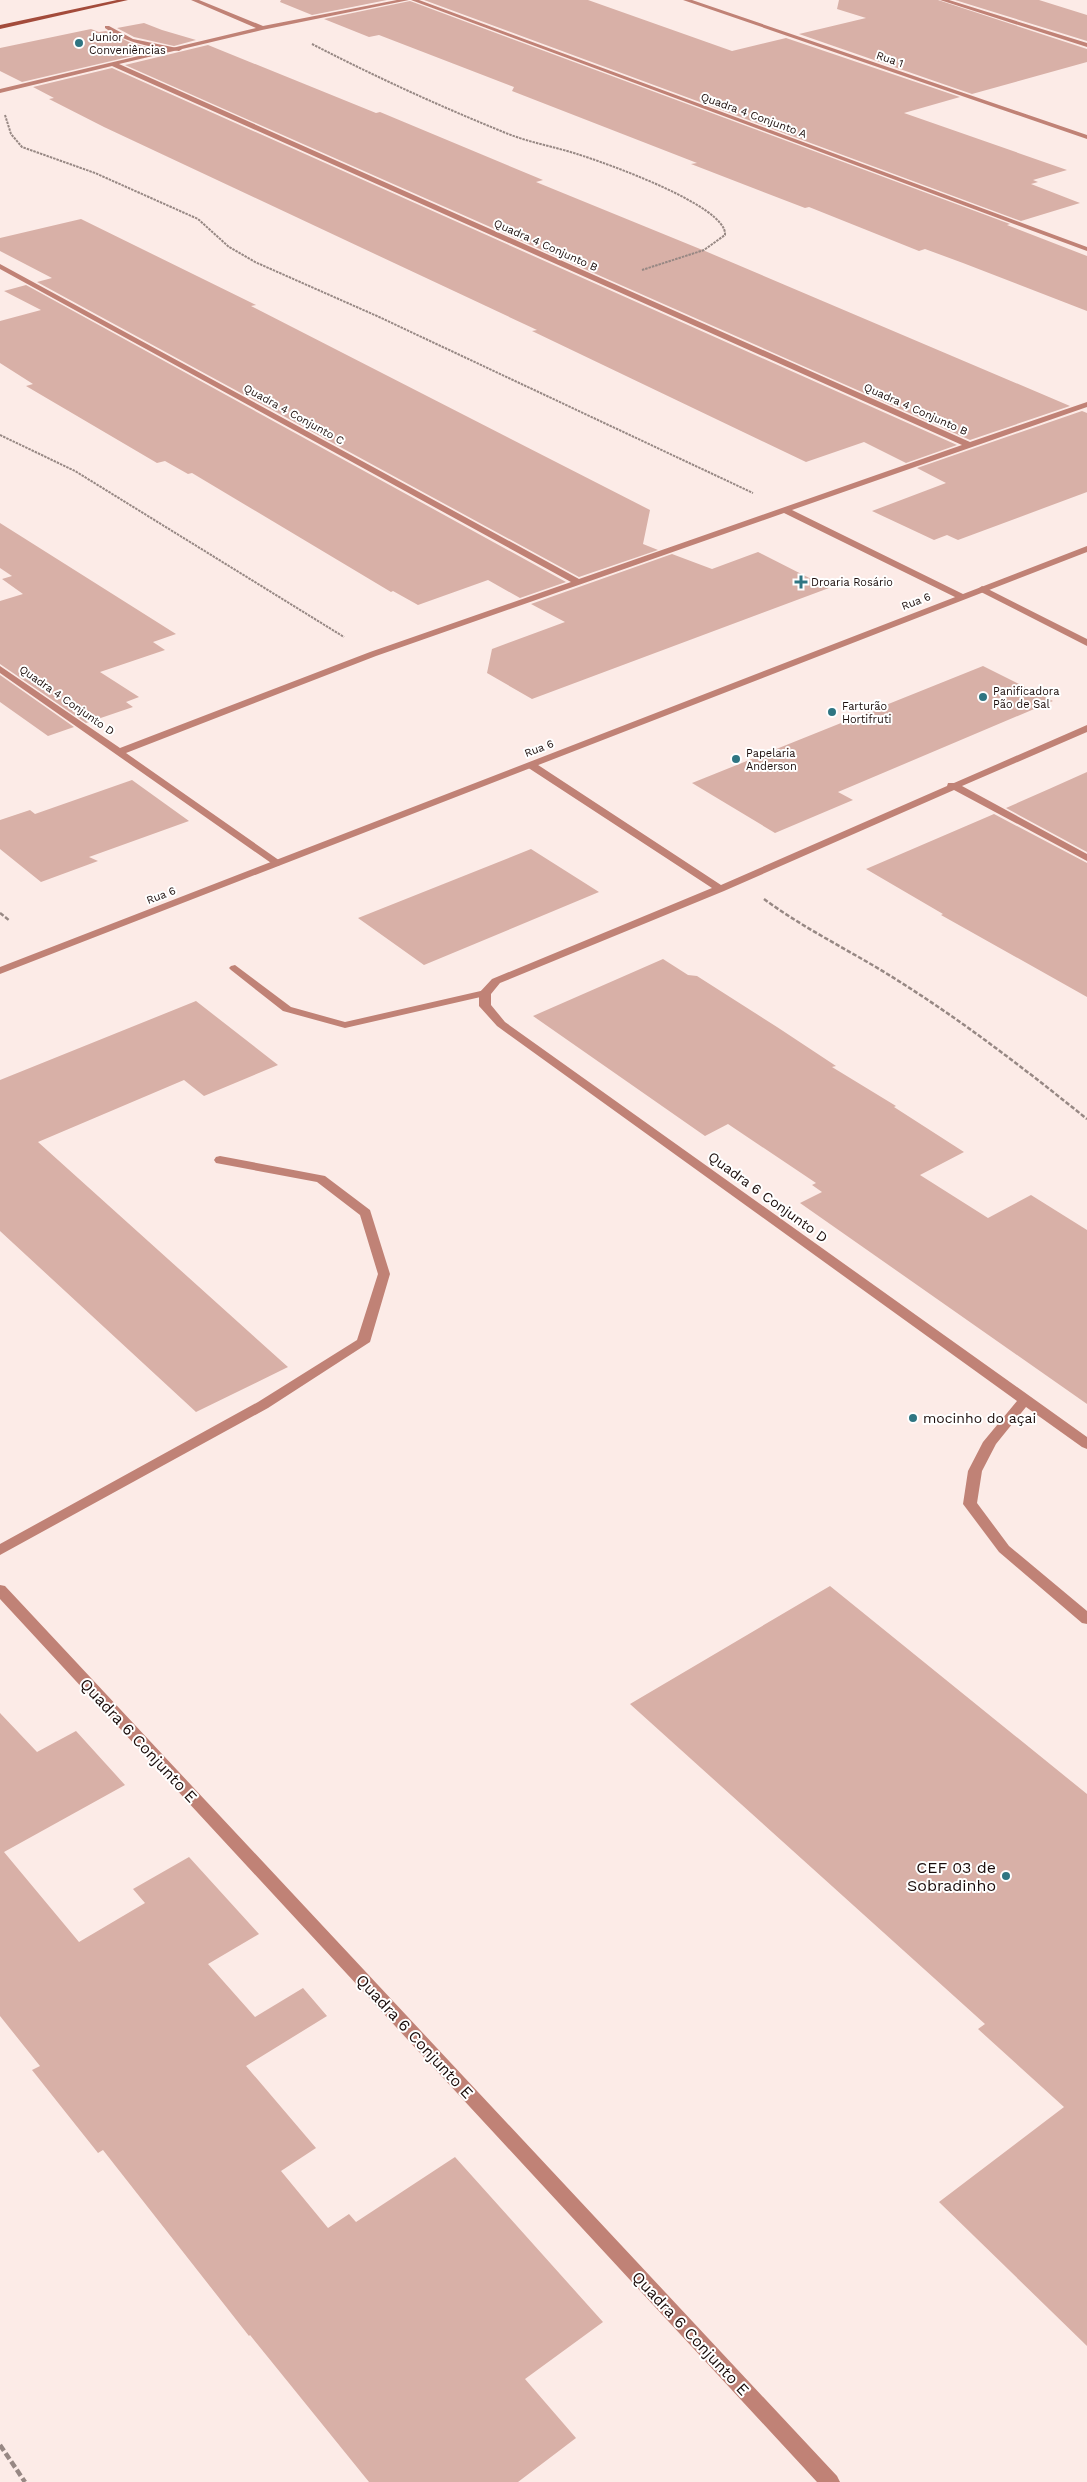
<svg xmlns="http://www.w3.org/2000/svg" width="1087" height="2482" font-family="'Work Sans',sans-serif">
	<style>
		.building { fill: #d8b0a7 }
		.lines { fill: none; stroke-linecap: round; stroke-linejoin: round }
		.path-far2 { stroke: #978884; stroke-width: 2; stroke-dasharray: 2.5 1; stroke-linecap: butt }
		.path-far1 { stroke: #978884; stroke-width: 2.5; stroke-dasharray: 4.5 2; stroke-linecap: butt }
		.path { stroke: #978884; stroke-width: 4.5; stroke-dasharray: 7 3; stroke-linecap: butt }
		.service { fill: #c08276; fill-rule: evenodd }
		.minor { fill: #c08276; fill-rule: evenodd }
		.tertiary { fill: #c08276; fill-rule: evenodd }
		.secondary { fill: #a34b3b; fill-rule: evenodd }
		.poi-dot { fill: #2f7582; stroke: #fff; stroke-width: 2 }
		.labels { text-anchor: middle; stroke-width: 4; stroke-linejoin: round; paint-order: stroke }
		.far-poi-label { font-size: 11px; fill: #1b0d0b; stroke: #fff; text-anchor: start }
		.far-street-label { font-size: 11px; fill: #1b0d0b; stroke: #fff }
		.street-label { font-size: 14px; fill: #1b0d0b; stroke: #fff }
		.poi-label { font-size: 14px; fill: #1b0d0b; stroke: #fff; text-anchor: start }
		.near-street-label { font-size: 16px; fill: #1b0d0b; stroke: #fff }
		.near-poi-label { font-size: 16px; fill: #1b0d0b; stroke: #fff; text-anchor: end }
	</style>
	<rect width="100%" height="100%" fill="#fcebe7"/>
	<path class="building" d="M281,0H387L312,15L280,2Z
		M424,0H588L732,51L786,38L960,97L904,113L1067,170L1033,180L1038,182L1031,184L1080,203L1021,221Z
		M839,0H938L1087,49V62L972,94L799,34L866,18L837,9Z
		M955,0H1039L1087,15V41Z
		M410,1L1010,224L1007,225L1087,256V311L963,263L925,249L919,251L809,207L805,208L691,164L697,163L512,91L514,87L379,35L369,37L324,19Z
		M144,23L162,30L196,40L174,46L134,37L117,28Z
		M91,29L99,32L106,31L131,43L158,50L22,82L0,71V48Z
		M208,45L376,113L380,112L543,180L536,182L705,251L1070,406L970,440L125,65Z
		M112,68L957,445L906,463L864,442L806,462L532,331L537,330L104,127L49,99L54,98L33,87Z
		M81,219L256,305L251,306L650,510L643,544L658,550L579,577L37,282L52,278L0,251V238Z
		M26,285L566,582L520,598L488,580L418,605L393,591L391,592L192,473L188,474L165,461L157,463L26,386L33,384L0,363V321L41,310L4,291Z
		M1082,411L1087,413V492L958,540L947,535L934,540L872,511L946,483L917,468Z
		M0,523L176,634L153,642L165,650L100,672L139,697L126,702L133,707L86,723L0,664V601L23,594L2,579L12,576L0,568Z
		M758,552L829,588L532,699L487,673L492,649L565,622L531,604L672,554L712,569Z
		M983,666L1053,701L838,792L853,800L775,833L692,783Z
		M0,675L74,727L48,736L0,702Z
		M1087,772V852L1006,808L1049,789Z
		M132,780L189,821L89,857L98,861L41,882L0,849V820L30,810L35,814Z
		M994,814L1087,863V997L941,915L943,914L866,869Z
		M531,849L599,892L424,965L358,918Z
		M663,959L688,975L697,976L777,1027L836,1066L832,1067L896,1106L894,1107L964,1152L920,1175L988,1218L1031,1195L1087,1230V1404L800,1203L822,1192L812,1185L816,1183L728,1124L705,1136L533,1016Z
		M196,1001L278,1065L204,1096L184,1080L38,1142L288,1367L196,1412L0,1231V1080Z
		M830,1586L1087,1794V2346L939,2202L1064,2107L978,2029L985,2024L630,1704Z
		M0,1713L37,1752L76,1731L125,1785L4,1852L79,1942L145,1903L133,1889L189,1857L259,1934L208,1964L255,2017L303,1988L327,2016L246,2066L316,2148L281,2171L328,2228L349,2214L356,2222L455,2157L603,2322L525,2379L576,2438L518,2482H369L250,2335L249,2336L103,2150L98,2153L32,2070L40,2066L0,2016Z"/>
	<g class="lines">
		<path class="path-far2" d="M312,44C374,76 437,105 501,131C526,142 552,146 577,154C603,162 728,206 725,235L704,250L642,270
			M5,115L11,134L22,147L95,173L198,219L229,247L255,262L377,316L753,493
			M0,435L75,471L344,637"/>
		<path class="path-far1" d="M764,899C806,930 853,952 897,980C964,1022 1026,1070 1087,1119
			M0,913L10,921"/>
		<path class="path" d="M0,2445L25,2482"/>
		<path class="service" d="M105,26H109L133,39L182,49L179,51C153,47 127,44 105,28Z
			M982,586L1087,639V646L979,591L978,589Z
			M235,965L291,1007L345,1022L485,990L491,993L485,996L345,1028L283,1011L231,970L229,968L231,966Z
			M220,1156L325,1176L370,1210L390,1274L370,1342L268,1408L0,1555V1544L258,1402L357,1340L378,1274L360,1215L317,1182L216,1163L214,1160L216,1157Z"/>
		<path class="minor" d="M191,0H199L263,26L397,0H409L262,30L119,64L970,442L1087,402V407L792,510L965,595V599H959L784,513L376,656L126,753L283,863L278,866L274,865L0,673V666L120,748L370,652L571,582L0,269V264L579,579L962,445L112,66L0,93V89L256,28Z
			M411,0H419L1087,247V251Z
			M940,0H949L1087,43V47Z
			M1087,725V732L962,786L1087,854V861L954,790L724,891L500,983L491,994V1005L505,1022L1087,1437V1449L1082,1447L1026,1407L996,1444L982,1471L977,1503L1009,1546L1087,1611V1624L1082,1623L999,1552L963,1504L968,1471L983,1442L1017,1401L497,1026L479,1006V993L492,979L712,888L527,767V763H535L721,885L947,786L948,783H954Z
			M0,1585L5,1586L837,2476L840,2482H817L0,1599Z"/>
		<path class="tertiary" d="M683,0H692L1087,135V139Z
			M1087,546V552L0,974V967Z"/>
		<path class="secondary" d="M117,0H128L0,29V25Z"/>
	</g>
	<g class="poi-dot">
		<circle cx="79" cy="43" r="5"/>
		<path d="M798.5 574.5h5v5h5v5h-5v5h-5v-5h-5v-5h5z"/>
		<circle cx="983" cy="697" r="5"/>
		<circle cx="832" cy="712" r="5"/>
		<circle cx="736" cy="759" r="5"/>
		<circle cx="913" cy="1418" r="5"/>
		<circle cx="1006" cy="1876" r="5"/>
	</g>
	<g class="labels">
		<g class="far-poi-label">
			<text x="89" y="41">Junior<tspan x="89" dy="13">Conveniências</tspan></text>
			<text x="811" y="586">Droaria Rosário</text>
			<text x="993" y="695">Panificadora<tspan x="993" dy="13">Pão de Sal</tspan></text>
			<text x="842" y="710">Farturão<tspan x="842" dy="13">Hortifruti</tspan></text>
			<text x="746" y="757">Papelaria<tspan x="746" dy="13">Anderson</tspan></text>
		</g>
		<g class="far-street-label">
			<text transform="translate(890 59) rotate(19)" y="4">Rua 1</text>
			<text transform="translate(754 115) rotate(20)" y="4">Quadra 4 Conjunto A</text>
			<text transform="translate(546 245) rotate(24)" y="4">Quadra 4 Conjunto B</text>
			<text transform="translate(916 409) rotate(24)" y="4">Quadra 4 Conjunto B</text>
			<text transform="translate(294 414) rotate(29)" y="4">Quadra 4 Conjunto C</text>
			<text transform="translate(916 601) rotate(-21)" y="4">Rua 6</text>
			<text transform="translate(67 700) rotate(35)" y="4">Quadra 4 Conjunto D</text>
			<text transform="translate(539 748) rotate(-21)" y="4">Rua 6</text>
			<text transform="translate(161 895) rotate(-21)" y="4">Rua 6</text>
		</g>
		<g class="street-label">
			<text transform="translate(768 1197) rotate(36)" y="5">Quadra 6 Conjunto D</text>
		</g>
		<g class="poi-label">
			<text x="923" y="1423">mocinho do açai</text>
		</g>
		<g class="near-street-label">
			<text transform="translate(139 1740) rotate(47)" y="6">Quadra 6 Conjunto E</text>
			<text transform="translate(415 2036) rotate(47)" y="6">Quadra 6 Conjunto E</text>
			<text transform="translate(691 2333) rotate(47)" y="6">Quadra 6 Conjunto E</text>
		</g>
		<g class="near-poi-label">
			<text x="996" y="1873">CEF 03 de<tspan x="996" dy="18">Sobradinho</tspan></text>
		</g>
	</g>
</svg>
